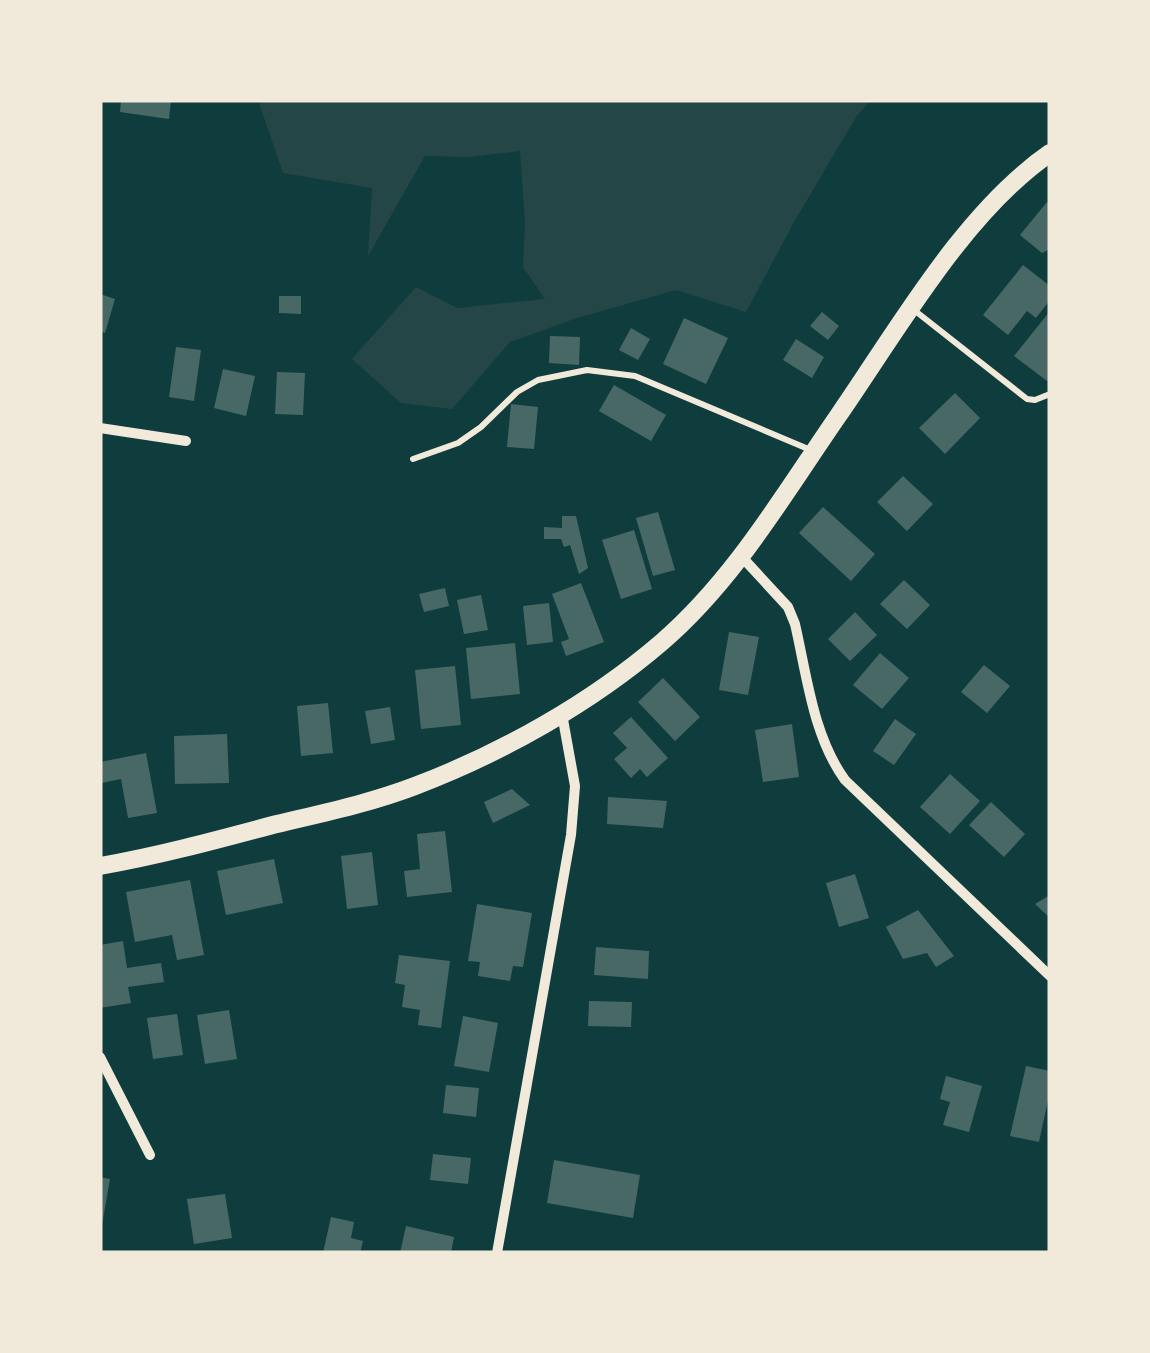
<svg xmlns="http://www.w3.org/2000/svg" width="1150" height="1353" font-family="'Source Sans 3',sans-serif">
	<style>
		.green { fill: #244646 }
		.building { fill: #486865 }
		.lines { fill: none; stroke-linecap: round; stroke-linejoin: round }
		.service { stroke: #f1e9da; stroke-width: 6 }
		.minor { stroke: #f1e9da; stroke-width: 10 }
		.secondary { stroke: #f1e9da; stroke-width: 18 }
	</style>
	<rect width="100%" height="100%" fill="#0f3d3e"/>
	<path class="green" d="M261,100H871L856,117L794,222L746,312L676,290L577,318L510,342L452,409L401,403L352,359L416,287L457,308L545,299L523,267L525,223L520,151L470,157L425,156L368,256L372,188L283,173L260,106Z"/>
	<path class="building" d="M121,100H171L169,119L120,112Z
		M1047,202L1050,204V249L1042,253L1020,235Z
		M1023,265L1050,286V300L1036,318L1027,311L1008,335L983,315Z
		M100,294L115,299L105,333L100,331Z
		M279,296H301V314L279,313Z
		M1050,311V378L1047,381L1014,356Z
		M822,312L839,326L828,340L810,326Z
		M684,318L728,338L706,384L663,364Z
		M631,328L650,339L638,360L619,350Z
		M550,336L580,337L579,365L549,363Z
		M796,339L824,357L812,378L783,360Z
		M176,347L201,350L194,401L169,397Z
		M223,369L255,376L246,416L214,408Z
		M277,372L305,373L303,415L275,414Z
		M614,385L666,415L651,441L599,411Z
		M955,393L980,418L945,454L919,428Z
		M511,404L538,407L534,449L507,447Z
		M903,476L933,504L907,531L877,502Z
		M823,507L875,554L851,581L799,533Z
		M658,512L675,570L653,576L636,518Z
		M562,516H576L588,568L579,574L570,545L564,547L561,539H544V527L562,528Z
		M634,530L652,589L621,599L602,540Z
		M904,580L930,605L907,629L880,604Z
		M581,583L604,642L566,656L561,642L569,639L552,594Z
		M445,588L449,606L424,612L419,594Z
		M481,595L488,630L464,634L457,600Z
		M549,603L553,642L527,645L523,606Z
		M855,612L877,635L850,661L828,639Z
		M729,632L759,637L748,695L719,690Z
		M515,643L520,694L471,699L466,648Z
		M880,653L909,678L882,709L853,685Z
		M984,665L1010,686L987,713L961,692Z
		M455,666L461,725L421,729L415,670Z
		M663,678L700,717L675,741L638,702Z
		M328,703L333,753L301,756L297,706Z
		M390,707L395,740L371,744L365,711Z
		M631,717L668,758L647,777L640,769L631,778L614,759L627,748L613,733Z
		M895,719L916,734L894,765L873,751Z
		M792,724L799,777L763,782L755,730Z
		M227,734L229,783L175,784L174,736Z
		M146,753L157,813L128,818L121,779L102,783L100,762Z
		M950,774L980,801L950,834L920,807Z
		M512,789L530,805L493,823L484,802Z
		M608,797L667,801L663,828L607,824Z
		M991,802L1025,834L1004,857L969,825Z
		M445,831L452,892L407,897L404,871L420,869L417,834Z
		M372,852L378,905L347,909L341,856Z
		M274,859L283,903L226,915L217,871Z
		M855,874L869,918L839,927L826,883Z
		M190,880L204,955L177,960L172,935L135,942L126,892Z
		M1050,895V918L1035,904Z
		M477,904L532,913L523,967L513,966L510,981L478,976L480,962L468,961Z
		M918,910L954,956L936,967L927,953L903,959L886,927Z
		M123,941L127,968L161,963L164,982L128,987L131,1003L100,1008V945Z
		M596,947L649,951L648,979L594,975Z
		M399,955L450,961L441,1028L418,1025L420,1010L402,1007L405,985L395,983Z
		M589,1001L632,1002L631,1027L588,1026Z
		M229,1010L237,1059L205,1064L197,1015Z
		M177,1014L183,1055L153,1059L147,1018Z
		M463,1016L498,1023L489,1072L454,1066Z
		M1026,1066L1050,1071V1091L1039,1142L1010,1136Z
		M946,1076L982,1086L969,1132L943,1125L950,1102L940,1099Z
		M446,1085L479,1088L476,1117L443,1113Z
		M433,1154L471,1158L468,1184L430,1180Z
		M554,1160L640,1175L633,1218L547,1203Z
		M100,1177L110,1179L102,1225H100Z
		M225,1194L232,1238L194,1244L187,1199Z
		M331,1217L354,1222L351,1238L363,1241L360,1253H323Z
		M406,1226L454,1237L451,1253H400Z"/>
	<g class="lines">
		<path class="service" d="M914,310L1027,399L1035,400L1050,394
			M413,459L458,443L481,427L517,392L538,380L587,370L635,376L813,451"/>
		<path class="minor" d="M100,428L186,441
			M741,556L788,607L795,624C807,676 813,736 845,780L1050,976
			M100,1057L150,1155
			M497,1253L571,835L575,786L562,714"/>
		<path class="secondary" d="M100,866C157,856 213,841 269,826C318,814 368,804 415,786C502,753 591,703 662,642C734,580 784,494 838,416C897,331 964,212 1050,153"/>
	</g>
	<rect width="1150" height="1353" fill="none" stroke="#f1e9da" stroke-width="205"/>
</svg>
